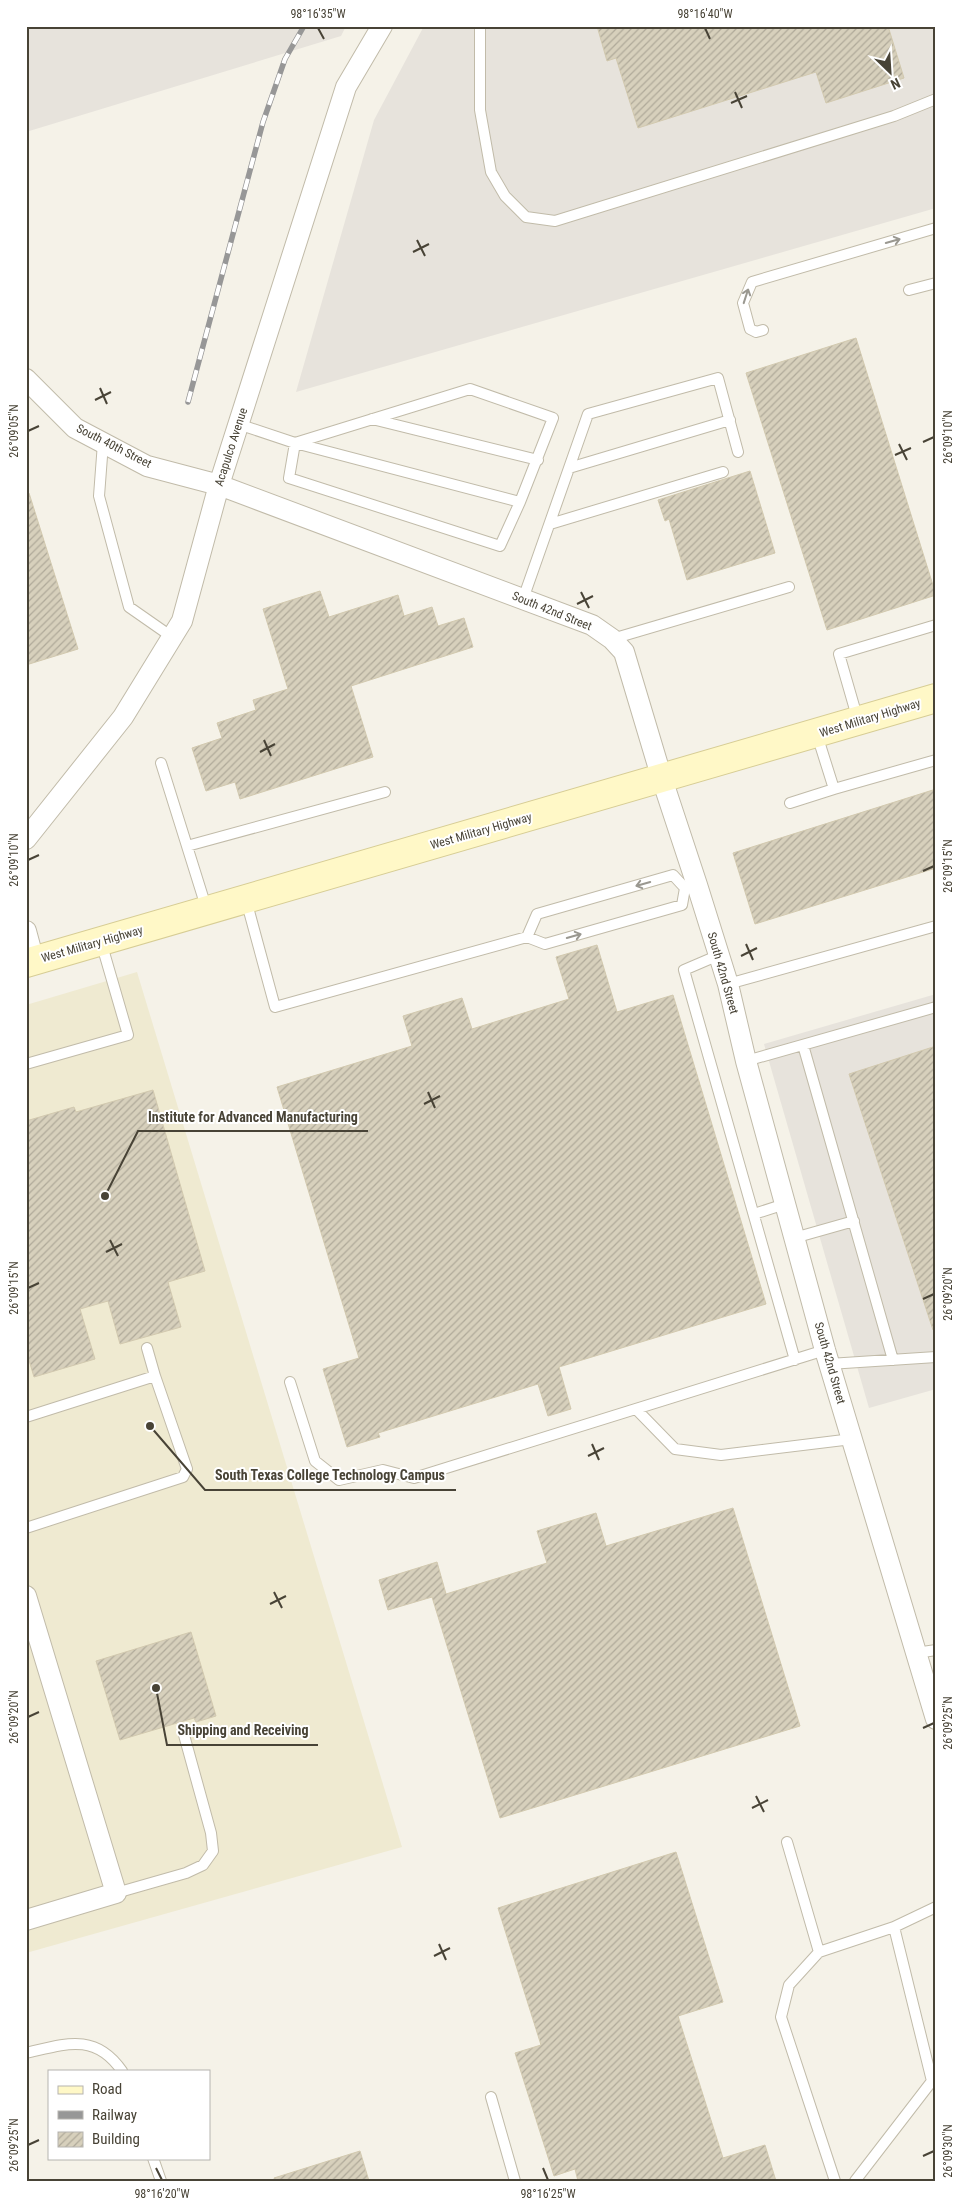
<svg xmlns="http://www.w3.org/2000/svg" width="962" height="2207" font-family="'Roboto Condensed',sans-serif">
	<style>
		.industrial { fill: #e7e3dc }
		.education { fill: #efead1 }
		.building { fill: url(#building-hatch); stroke: #d2c9af }
		.lines { fill: none; stroke-linecap: round; stroke-linejoin: round }
		.lane-casing { stroke: #c1bba9; stroke-width: 12 }
		.street-casing { stroke: #c1bba9; stroke-width: 22 }
		.secondary-casing { stroke: #d7cd95; stroke-width: 30 }
		.lane { stroke: #fff; stroke-width: 10 }
		.street { stroke: #fff; stroke-width: 20 }
		.secondary { stroke: #fff8c7; stroke-width: 28 }
		.rail-casing { stroke: #979797; stroke-width: 5.5 }
		.rail { stroke: #fff; stroke-width: 4; stroke-dasharray: 11; stroke-linecap: butt }
		.oneway { stroke: #9a9890 }
		.ticks { fill: none; stroke: #484336; stroke-width: 2 }
		.labels { text-anchor: middle; stroke-width: 4; stroke-linejoin: round; paint-order: stroke }
		.street-label { font-size: 12px; fill: #484336; stroke: #fff }
		.leader { fill: none; stroke: #484336; stroke-width: 2 }
		.callout-dot { fill: #484336; stroke: #fff; stroke-width: 2 }
		.callout-label { font-size: 14px; text-anchor: middle; font-weight: bold; fill: #484336; stroke: #fff; stroke-width: 4; stroke-linejoin: round; paint-order: stroke }
		.neatline { fill: none; stroke: #484336; stroke-width: 2 }
		.ticks-label { font-size: 12px; text-anchor: middle; fill: #484336 }
	</style>
	<defs>
		<pattern id="building-hatch" width="6" height="6" patternUnits="userSpaceOnUse" patternTransform="scale(1.25)"><rect width="6" height="6" fill="#d7d0bc"/><path d="M-1 1l2-2M0 6l6-6M5 7l2-2" fill="none" stroke="#b0aa9a"/></pattern>
	</defs>
	<rect width="100%" height="100%" fill="#f5f2e8"/>
	<path class="industrial" d="M26,26H346L341,36L26,132Z
		M424,26H936V208L296,392L374,120Z
		M936,994V1389L869,1408L764,1044Z"/>
	<path class="education" d="M137,972L402,1847L26,1953V1005Z"/>
	<path class="building" d="M597,26H888L904,78L826,103L816,72L638,128L616,58L607,61Z
		M856,338L936,595L827,630L746,373Z
		M750,471L775,553L687,580L669,519L665,521L658,500Z
		M26,493H29L78,649L26,665Z
		M320,591L329,617L398,595L404,616L432,607L438,626L464,618L473,647L351,686L373,757L240,799L235,782L206,791L192,748L222,738L217,723L256,710L253,700L288,689L263,609Z
		M936,789V868L755,924L733,853Z
		M597,945L617,1012L673,995L766,1304L559,1367L571,1409L548,1416L538,1384L378,1433L380,1437L347,1447L323,1369L359,1358L277,1087L412,1046L403,1016L462,998L472,1029L569,999L556,957Z
		M936,1046V1330H933L849,1074Z
		M153,1090L205,1271L168,1282L181,1327L120,1344L108,1301L80,1309L95,1359L34,1377L26,1350V1121L74,1107L76,1112Z
		M733,1508L800,1726L500,1818L432,1597L388,1610L379,1580L437,1562L446,1594L547,1563L537,1531L596,1513L606,1546Z
		M191,1632L216,1716L196,1722L194,1718L120,1740L96,1661Z
		M676,1852L723,2002L678,2016L723,2158L765,2145L776,2181H578L575,2169L554,2176L515,2053L541,2045L498,1908Z
		M360,2151L369,2181H275L274,2178Z"/>
	<g class="lines">
		<g class="lane-casing">
			<path id="lane" d="M480,26V110L491,172L505,196L526,217L555,221L894,116L936,99
				M909,290L936,283
				M763,330L756,332L750,329L743,303L752,282L936,228
				M372,419L538,460
				M238,424L295,443L520,502L553,418L470,389L295,443L289,478L500,546L520,502
				M103,443L99,496L129,607L172,637
				M569,468L730,420
				M550,524L723,472
				M523,599L588,414L718,378L738,452
				M612,639L789,587
				M858,720L839,654L936,625
				M817,735L834,789L936,760
				M161,763L207,910
				M790,803L834,789
				M187,846L385,792
				M246,900L275,1007L527,937L545,944L682,905L685,888
				M527,937L537,914L673,875L685,888
				M719,955L684,970L795,1360
				M728,984L936,926
				M803,1045L893,1360
				M746,1061L936,1007
				M26,1064L128,1035L101,942
				M754,1214L785,1204
				M794,1238L854,1221
				M829,1364L936,1357
				M290,1382L315,1461L339,1480L383,1470L414,1478L825,1350
				M636,1409L675,1449L721,1455L852,1439
				M26,1417L155,1376L147,1348
				M26,1528L183,1477L187,1469L155,1376
				M916,1653L936,1650
				M787,1842L819,1952
				M116,1893L186,1873L203,1865L213,1851L211,1833L184,1735
				M26,2053C65,2044 95,2032 122,2071
				M491,2097L515,2181
				M153,2158L161,2181
				M835,2181L781,2017L789,1985L819,1952L894,1927L936,1907
				M855,2181L932,2081L894,1927"/>
		</g>
		<g class="street-casing">
			<path id="street" d="M26,379L75,428L147,466L219,485L592,625L612,639L624,652L662,779L697,885L728,984L746,1061L825,1350L936,1719
				M26,839L123,717L182,621L219,485L346,87L382,26
				M26,931L34,961
				M26,1596L116,1893L26,1920"/>
		</g>
		<g class="secondary-casing">
			<path id="secondary" d="M26,963L936,698"/>
		</g>
		<use href="#lane" class="lane"/>
		<use href="#street" class="street"/>
		<use href="#secondary" class="secondary"/>
		<g class="rail-casing">
			<path id="rail" d="M188,402L263,122L285,59L304,26"/>
		</g>
		<use href="#rail" class="rail"/>
	</g>
	<defs><path id="oneway-shaft" d="M-6 0H5M1.5-3L5.5 0L1.5 3" fill="none" stroke-width="1.6" stroke-linecap="round" stroke-linejoin="round" transform="scale(1.25)"/></defs>
	<g class="oneway">
		<use href="#oneway-shaft" transform="translate(893 241) rotate(-16)"/>
		<use href="#oneway-shaft" transform="translate(746 296) rotate(-72)"/>
		<use href="#oneway-shaft" transform="translate(643 884) rotate(164)"/>
		<use href="#oneway-shaft" transform="translate(574 936) rotate(-16)"/>
	</g>
	<path class="ticks" d="M318,28L324,39M705,28L710,39M735,92L742,108M731,103L747,96M417,240L425,256M413,252L429,244M100,388L107,404M95,400L111,392M28,431L39,426M923,442L934,437M899,444L907,460M895,455L911,448M581,592L589,608M577,604L593,596M264,740L271,756M260,752L275,744M28,860L39,855M923,871L934,866M746,944L753,960M741,956L757,948M428,1092L435,1108M424,1104L440,1096M110,1240L118,1256M106,1252L122,1244M28,1288L39,1283M923,1299L934,1294M592,1444L599,1460M588,1456L604,1448M274,1592L282,1608M270,1604L286,1596M28,1717L39,1712M923,1728L934,1723M756,1796L764,1812M752,1808L768,1800M439,1944L446,1960M434,1956L450,1948M28,2145L39,2140M923,2156L934,2151M156,2168L162,2180M543,2168L548,2180"/>
	<g class="labels">
		<g class="street-label">
			<text transform="translate(114 446) rotate(27)" y="4">South 40th Street</text>
			<text transform="translate(231 447) rotate(-72)" y="4">Acapulco Avenue</text>
			<text transform="translate(552 611) rotate(22)" y="4">South 42nd Street</text>
			<text transform="translate(870 718) rotate(-17)" y="4">West Military Highway</text>
			<text transform="translate(481 831) rotate(-16)" y="4">West Military Highway</text>
			<text transform="translate(92 944) rotate(-16)" y="4">West Military Highway</text>
			<text transform="translate(723 973) rotate(74)" y="4">South 42nd Street</text>
			<text transform="translate(830 1363) rotate(74)" y="4">South 42nd Street</text>
		</g>
	</g>
	<path class="leader" d="M105 1196L138 1131H368M150 1426L205 1490H456M156 1688L167 1745H318"/>
	<g class="callout-dot">
		<circle cx="105" cy="1196" r="5"/>
		<circle cx="150" cy="1426" r="5"/>
		<circle cx="156" cy="1688" r="5"/>
	</g>
	<g class="callout-label">
		<text x="253" y="1122">Institute for Advanced Manufacturing</text>
		<text x="330" y="1480">South Texas College Technology Campus</text>
		<text x="243" y="1735">Shipping and Receiving</text>
	</g>
	<rect width="962" height="2207" fill="none" stroke="#ffffff" stroke-width="55"/>
	<rect x="48" y="2070" width="162" height="90" fill="#ffffff" stroke="#b6b4af"/>
	<rect x="58" y="2086" width="25" height="8" fill="#fff8c7" stroke="#b6b4af"/>
	<text x="92" y="2094" font-size="15" fill="#484336">Road</text>
	<rect x="58" y="2111" width="25" height="8" fill="#979797" stroke="#b6b4af"/>
	<text x="92" y="2120" font-size="15" fill="#484336">Railway</text>
	<rect x="58" y="2132" width="25" height="15" fill="url(#building-hatch)" stroke="#b6b4af"/>
	<text x="92" y="2144" font-size="15" fill="#484336">Building</text>
	<g transform="translate(890 72) rotate(155)" stroke="#ffffff" stroke-width="4" paint-order="stroke">
	<path d="M0-4L9 19L0 12L-9 19Z" fill="#484336"/>
	<text y="-8" font-size="14" font-weight="bold" text-anchor="middle" fill="#484336">N</text>
	</g>
	<rect x="28" y="28" width="906" height="2152" class="neatline"/>
	<g class="ticks-label">
		<text x="318" y="18">98°16'35"W</text>
		<text x="705" y="18">98°16'40"W</text>
		<text transform="translate(14 431) rotate(-90)" y="4">26°09'05"N</text>
		<text transform="translate(948 437) rotate(-90)" y="4">26°09'10"N</text>
		<text transform="translate(14 860) rotate(-90)" y="4">26°09'10"N</text>
		<text transform="translate(948 866) rotate(-90)" y="4">26°09'15"N</text>
		<text transform="translate(14 1288) rotate(-90)" y="4">26°09'15"N</text>
		<text transform="translate(948 1294) rotate(-90)" y="4">26°09'20"N</text>
		<text transform="translate(14 1717) rotate(-90)" y="4">26°09'20"N</text>
		<text transform="translate(948 1723) rotate(-90)" y="4">26°09'25"N</text>
		<text transform="translate(14 2145) rotate(-90)" y="4">26°09'25"N</text>
		<text transform="translate(948 2151) rotate(-90)" y="4">26°09'30"N</text>
		<text x="162" y="2198">98°16'20"W</text>
		<text x="548" y="2198">98°16'25"W</text>
	</g>
</svg>
